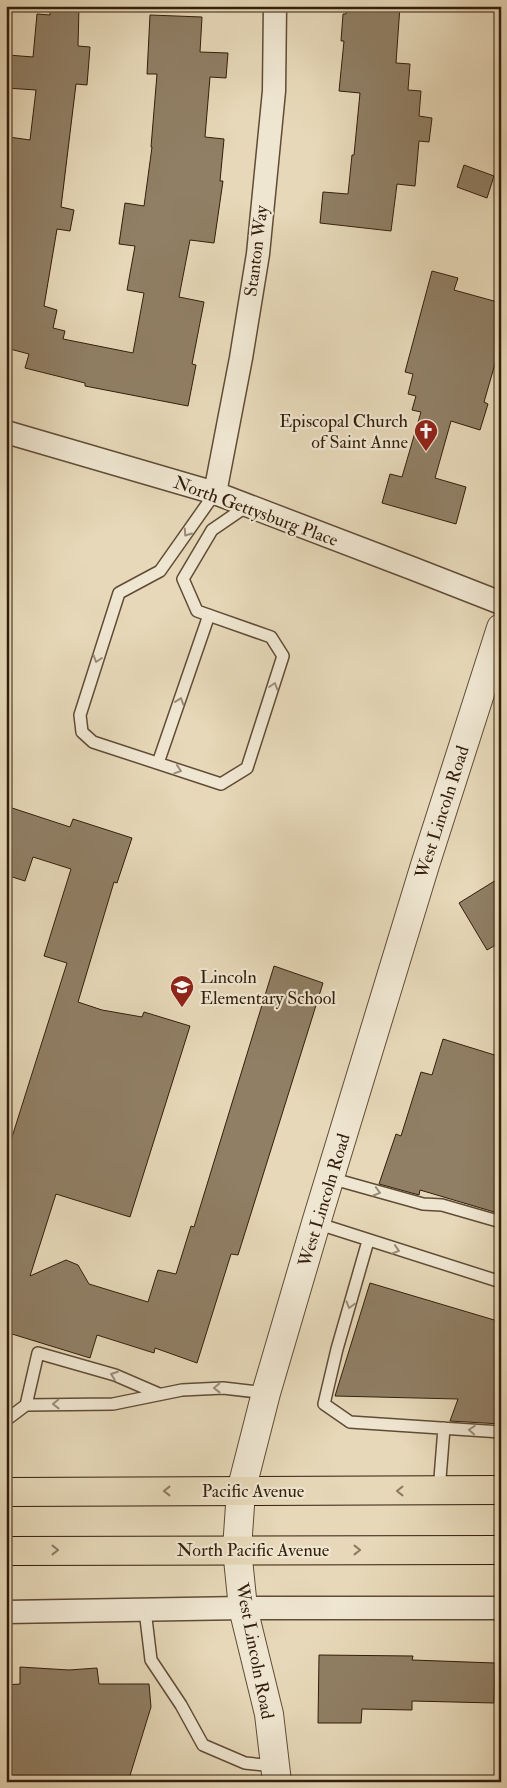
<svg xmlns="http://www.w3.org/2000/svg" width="507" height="1788" font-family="'IM FELL Double Pica',serif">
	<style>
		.building { fill: #907f65; stroke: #331e0b }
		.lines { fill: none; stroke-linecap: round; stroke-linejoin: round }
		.service-casing { stroke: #604c36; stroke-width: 14 }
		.minor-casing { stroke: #604c36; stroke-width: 25 }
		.tertiary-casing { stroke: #604c36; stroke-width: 30 }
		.primary-casing { stroke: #331e0b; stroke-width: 30 }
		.service { stroke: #efe6d1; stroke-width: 11 }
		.minor { stroke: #efe6d1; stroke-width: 22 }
		.tertiary { stroke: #efe6d1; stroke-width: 28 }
		.primary { stroke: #e6d8b8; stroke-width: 28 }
		.oneway { stroke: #9a8c78 }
		.oneway2 { stroke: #8c7b62 }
		.labels { text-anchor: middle; stroke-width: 4.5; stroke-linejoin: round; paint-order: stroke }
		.street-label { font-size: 18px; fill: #331e0b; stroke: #efe6d1 }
		.poi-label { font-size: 18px; fill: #331e0b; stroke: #efe6d1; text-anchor: end }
	</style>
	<rect width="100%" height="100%" fill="#e6d8b8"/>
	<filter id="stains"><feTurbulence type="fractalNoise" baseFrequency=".004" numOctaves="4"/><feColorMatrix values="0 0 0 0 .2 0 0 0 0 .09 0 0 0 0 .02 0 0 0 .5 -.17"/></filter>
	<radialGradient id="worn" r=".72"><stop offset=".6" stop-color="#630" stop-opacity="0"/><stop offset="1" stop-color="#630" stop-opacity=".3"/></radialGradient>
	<path class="building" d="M50,6H79L78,46L90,47L87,85L76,84L61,207L74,210L70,231L57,229L44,306L57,310L53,328L65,331L63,339L133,353L144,293L127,290L135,246L119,244L125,203L144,206L152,147H151L157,74H147L150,15L202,17L200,52L228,53L226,78L210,77L205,137L224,139L220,181H223L214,243L190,240L179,297L204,302L192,364L196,365L188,406L85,386V383L25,368L29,354L6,348V162L9,137L30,140L36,90L6,88L8,55L33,57L37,14L50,15Z
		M347,6H400L396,63L410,64L408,90L421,91L419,116L432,118L429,142L419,141L415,186L397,184L391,231L320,223L323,192L348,194L352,155H354L360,93L339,91L344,41H341L343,14H346Z
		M464,165L494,176L487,198L457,187Z
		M432,271L458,278L454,290L501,303V343L484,402L488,404L480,430L451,421L435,478L466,487L456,524L382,503L390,474L402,477L421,412L412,410L416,396L408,394L413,374L405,372Z
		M6,806L70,827L73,819L132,838L117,883L114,882L78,1002L102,1010L142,1017L144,1012L190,1026L130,1217L56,1194L30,1276L66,1260L78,1265L89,1284L148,1302L158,1270L176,1274L191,1226L194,1227L274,966L323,983L238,1255L231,1254L197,1363L155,1348L154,1353L97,1335L90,1358L12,1334L11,1337L6,1336V1156L67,963L44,956L71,869L33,857L25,881L6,875Z
		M501,877V942L487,950L459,903Z
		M443,1039L501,1057V1214L420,1190L419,1195L379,1184L396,1134L401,1136L421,1072L432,1075Z
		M370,1283L501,1322V1424L450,1421L458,1399L335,1396Z
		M319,1655L413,1656L412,1660L495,1663L494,1703L412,1701V1710L362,1709L361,1723H318Z
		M20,1667L69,1670L97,1668L99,1684H149L151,1707L128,1782H6V1685L20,1684Z"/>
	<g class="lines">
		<g class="service-casing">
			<path id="service" d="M215,493L160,571L119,593L80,715L82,732L93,742L221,784L247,768L283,656L271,637L197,611L183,579L212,530L247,506
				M158,763L209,615
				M330,1178L423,1204L442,1205L501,1222
				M316,1223L501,1282
				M368,1241L337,1349L324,1404L350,1422L501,1432
				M26,1405L38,1353L115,1375L159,1394
				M6,1420L26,1405L113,1404L182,1390L223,1388L266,1393
				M439,1491L444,1428
				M145,1610L151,1660L181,1705L203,1745L245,1763L274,1766"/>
		</g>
		<g class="minor-casing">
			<path id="minor" d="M6,432L215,493L414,569L501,603
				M215,493L241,358L258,254L274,91L275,6
				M6,1612L243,1608H501"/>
		</g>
		<g class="tertiary-casing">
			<path id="tertiary" d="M277,1782L269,1714L243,1608L237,1549L241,1491L266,1393L316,1223L425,865L501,628"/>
		</g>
		<g class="primary-casing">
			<path id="primary" d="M6,1492L501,1490
				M6,1551L501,1550"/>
		</g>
		<use href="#service" class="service"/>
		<use href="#minor" class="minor"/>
		<use href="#tertiary" class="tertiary"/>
		<use href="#primary" class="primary"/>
	</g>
	<defs><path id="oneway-chevron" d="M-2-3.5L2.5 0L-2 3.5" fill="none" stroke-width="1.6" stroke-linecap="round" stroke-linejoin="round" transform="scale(1.25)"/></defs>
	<g class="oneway">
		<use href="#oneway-chevron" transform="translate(187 533) rotate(125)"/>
		<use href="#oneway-chevron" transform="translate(97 659) rotate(108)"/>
		<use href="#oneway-chevron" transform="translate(274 686) rotate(-72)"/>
		<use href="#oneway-chevron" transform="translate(180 701) rotate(-71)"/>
		<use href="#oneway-chevron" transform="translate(178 770) rotate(18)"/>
		<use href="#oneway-chevron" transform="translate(377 1192) rotate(16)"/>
		<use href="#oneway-chevron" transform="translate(396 1250) rotate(17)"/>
		<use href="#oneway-chevron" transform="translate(350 1305) rotate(106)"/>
		<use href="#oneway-chevron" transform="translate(114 1375) rotate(-160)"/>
		<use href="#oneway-chevron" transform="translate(217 1388) rotate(179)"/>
		<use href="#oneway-chevron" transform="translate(56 1404) rotate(179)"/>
		<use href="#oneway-chevron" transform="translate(472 1430) rotate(-176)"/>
	</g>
	<g class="oneway2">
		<use href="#oneway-chevron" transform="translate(167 1491) rotate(180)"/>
		<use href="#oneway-chevron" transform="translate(400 1491) rotate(180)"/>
		<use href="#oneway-chevron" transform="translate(55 1550)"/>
		<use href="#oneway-chevron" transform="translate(357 1550)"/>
	</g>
	<defs>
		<g id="church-pin" transform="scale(1.25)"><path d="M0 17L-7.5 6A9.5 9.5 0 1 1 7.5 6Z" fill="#8f2418" stroke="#efe6d1"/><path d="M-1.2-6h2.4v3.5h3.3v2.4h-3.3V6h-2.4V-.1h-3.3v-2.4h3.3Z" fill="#fff"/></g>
		<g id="school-pin" transform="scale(1.25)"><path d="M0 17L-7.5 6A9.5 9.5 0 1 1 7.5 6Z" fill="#8f2418" stroke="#efe6d1"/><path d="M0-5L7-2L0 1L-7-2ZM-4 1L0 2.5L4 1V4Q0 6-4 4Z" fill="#fff"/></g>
	</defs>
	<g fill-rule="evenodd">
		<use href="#church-pin" x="426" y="431"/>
		<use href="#school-pin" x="182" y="987"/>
	</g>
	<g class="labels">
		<g class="street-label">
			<text transform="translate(256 251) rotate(-83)" y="6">Stanton Way</text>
			<text transform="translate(256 511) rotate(20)" y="6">North Gettysburg Place</text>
			<text transform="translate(442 812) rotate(-72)" y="6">West Lincoln Road</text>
			<text transform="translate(324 1200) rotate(-73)" y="6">West Lincoln Road</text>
			<text x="253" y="1497">Pacific Avenue</text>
			<text x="253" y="1556">North Pacific Avenue</text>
			<text transform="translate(255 1651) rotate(79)" y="6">West Lincoln Road</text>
		</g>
		<g class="poi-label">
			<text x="408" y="427">Episcopal Church<tspan x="408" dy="21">of Saint Anne</tspan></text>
			<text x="200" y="983" text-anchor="start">Lincoln<tspan x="200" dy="21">Elementary School</tspan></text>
		</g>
	</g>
	<rect width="507" height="1788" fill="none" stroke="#e6d8b8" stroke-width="25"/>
	<rect x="8" y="8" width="492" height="1773" fill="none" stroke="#331e0b" stroke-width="2.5"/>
	<rect x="12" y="12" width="482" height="1763" fill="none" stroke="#331e0b"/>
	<rect width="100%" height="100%" filter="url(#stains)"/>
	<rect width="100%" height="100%" fill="url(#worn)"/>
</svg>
